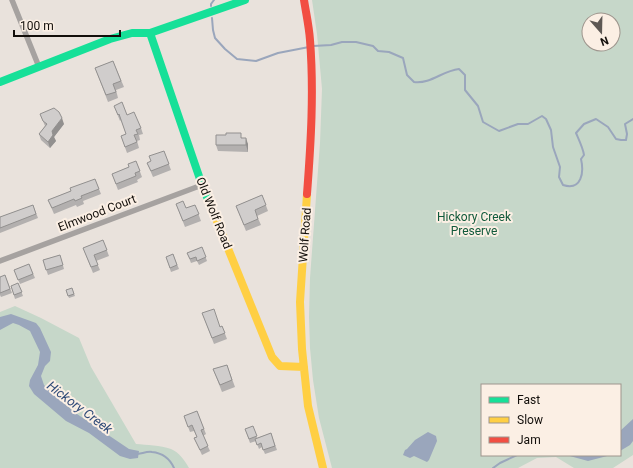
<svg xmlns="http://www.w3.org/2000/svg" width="633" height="468" font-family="Roboto,sans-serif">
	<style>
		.green { fill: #c6d7c9; fill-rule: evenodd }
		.water { fill: #9aa6bc }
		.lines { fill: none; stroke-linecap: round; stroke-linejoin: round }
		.stream { stroke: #9aa6bc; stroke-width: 2 }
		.street { stroke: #a6a2a0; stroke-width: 5.5 }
		.fast { stroke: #16e098; stroke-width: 8 }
		.slow { stroke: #ffcf43; stroke-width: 8 }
		.jam { stroke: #f24e42; stroke-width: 8 }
		.wall { fill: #b3b0af }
		.shaded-wall { fill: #92908f }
		.building { fill: #d0cdcc; stroke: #92908f }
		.labels { text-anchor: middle; stroke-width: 4; stroke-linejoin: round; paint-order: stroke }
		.street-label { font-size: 12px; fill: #120e0a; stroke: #fbefe4 }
		.park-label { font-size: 12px; fill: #115a3b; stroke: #fbefe4 }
		.water-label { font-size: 13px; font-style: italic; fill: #2d4977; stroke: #fbefe4 }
	</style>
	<rect width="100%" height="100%" fill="#e9e2dc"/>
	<path class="green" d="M312,0H633V455L613,468H574L556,457L537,458L518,468H332L319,418L313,380L310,348L309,317L310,278L320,143L322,89L317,34ZM589,20H613V44H589ZM482,385H620V455H482Z
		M15,306L41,318L79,338L91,367L136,444C147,445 160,445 171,449C179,452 185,461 189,468H0V312Z"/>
	<path class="water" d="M11,314L36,323L40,328L51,352L50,361L45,366L41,376L44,385L55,396L77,414L129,449L139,451L138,458L130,459L120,456L89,433L66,421L34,394L29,386L30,380L38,365L40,352L30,331L19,325L13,323L0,330V317Z
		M633,419V441L630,445L620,451V431Z
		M428,432L436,436L437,441L429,460L427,462L414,456L410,458L403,455L405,450L407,449L415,440Z
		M562,455H611L588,461L566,455Z"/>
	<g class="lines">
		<path class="stream" d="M211,6V4L214,0
			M212,18L213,30L215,38L225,49L237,59L256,61L278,53L309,47
			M313,46L331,45L342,42H356L373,46L378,51L389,52L403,58L407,75L414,82C431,84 442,71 459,69L465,75V90L478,106L483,122L499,131L518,124H528L542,116L546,119L551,130L553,147L560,167L559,177L563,185C582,191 584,172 581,159L584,155C583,148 579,140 576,133L584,124L596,119L608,127L616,139L621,140H626L627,134L625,124L633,119
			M136,454C141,454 147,451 152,452C162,453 170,459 174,468
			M493,468L500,463L517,455"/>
		<path class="street" d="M12,0L39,67
			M0,261L202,185"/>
		<path class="fast" d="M150,33L202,185L214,214
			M0,82L110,39L132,33H150L245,0"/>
		<path class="slow" d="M307,194L300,302L302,349L308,406L323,468
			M214,214L272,357L280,366L304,367"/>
		<path class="jam" d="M304,0C306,13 309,26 310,40C314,91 311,142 307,194"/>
	</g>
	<path class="wall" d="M113,61L124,87L116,90L118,98L108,102L95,68Z
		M114,106L127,115L141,128L143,134L139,135L140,140L137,141L139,148L127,153L121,136L126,134L121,120L120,121Z
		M40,114L64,124L54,137L56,141L50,148L41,140L39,134L45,126Z
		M226,135L243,138L248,144V152L218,151L216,145Z
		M164,151L171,170L153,177L147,163L151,161Z
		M136,161L142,177L137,180L138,182L118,190L112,174L129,167Z
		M95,179L101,194L83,201L84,204L77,207L76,205L54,214L48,200L71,191Z
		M262,195L268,211L257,216L261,225L246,231L236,206Z
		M176,204L186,208L195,205L201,221L185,227Z
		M33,205L38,218L0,233V217Z
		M103,240L109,256L96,261L100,270L93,273L83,248Z
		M202,247L207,261L199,265L197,261L191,263L187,253Z
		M173,254L179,269L171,272L166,257Z
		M60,255L64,269L48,275L43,260Z
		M29,264L35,278L20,284L14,270Z
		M5,275L12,293L1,297L0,295V277Z
		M18,283L23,296L15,299L11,286Z
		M72,288L75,296L69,298L66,290Z
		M202,313L220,327L222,326L227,339L214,344Z
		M227,365L235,387L222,392L213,369Z
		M197,411L206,434L203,436L210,451L202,455L194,438L197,437L194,431L190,432L184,416Z
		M253,426L257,438L271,433L277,450L265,454L262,447L259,449L256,441L250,443L245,429Z"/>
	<path class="shaded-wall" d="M62,118L64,124L54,137L56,141L50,148L48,142L52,131Z
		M246,138L248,144V152L246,145Z"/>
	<path class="building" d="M113,61L121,81L113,84L116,92L106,95L95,68Z
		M122,102L127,115L134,112L141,128L136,130L138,134L134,135L137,142L125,147L121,136L126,134L119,114L118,115L114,106Z
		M54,108L59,112L62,118L52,131L53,135L48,142L39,134L47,124L43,121L40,114Z
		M226,133H241V138H246V145H216V135H226Z
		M164,151L169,164L151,171L147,163L151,161L149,156Z
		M136,161L140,171L135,173L136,176L116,184L112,174L129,167L128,164Z
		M95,179L99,189L81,196L82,198L75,201L74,199L52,208L48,200L71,191L70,188Z
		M262,195L266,205L255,210L258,219L244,225L236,206Z
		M183,201L186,208L195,205L199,214L183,221L176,204Z
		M33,205L36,214L0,228V217Z
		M103,240L107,250L94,255L98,265L91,267L83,248Z
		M202,247L206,257L197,261L196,257L190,259L187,253Z
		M173,254L177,265L170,268L166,257Z
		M60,255L63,265L46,270L43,260Z
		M29,264L33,274L18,280L14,270Z
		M5,275L10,289L0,293V277Z
		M18,283L22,292L14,295L11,286Z
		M72,288L74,294L68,296L66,290Z
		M214,309L220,327L222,326L225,333L212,338L202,313Z
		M227,365L232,380L220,385L213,369Z
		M197,411L204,429L201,430L208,446L200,450L194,438L197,437L192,425L188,427L184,416Z
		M253,426L257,436L249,439L245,429Z
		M271,433L275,446L263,450L261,443L257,445L255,439Z"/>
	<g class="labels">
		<g class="street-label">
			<text transform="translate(97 213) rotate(-21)" y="4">Elmwood Court</text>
			<text transform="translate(214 213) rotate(68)" y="4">Old Wolf Road</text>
			<text transform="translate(305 235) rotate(-86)" y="4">Wolf Road</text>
		</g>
		<g class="park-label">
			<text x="474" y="221">Hickory Creek<tspan x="474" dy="14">Preserve</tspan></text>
		</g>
		<g class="water-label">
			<text transform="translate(80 407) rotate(37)" y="5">Hickory Creek</text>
		</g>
	</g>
	<rect x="481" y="384" width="140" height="72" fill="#fbefe4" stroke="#9e958d"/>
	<rect x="489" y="397" width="20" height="6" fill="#16e098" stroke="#9e958d"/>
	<text x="517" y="404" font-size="12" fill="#120e0a">Fast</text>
	<rect x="489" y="417" width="20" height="6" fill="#ffcf43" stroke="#9e958d"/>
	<text x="517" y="424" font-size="12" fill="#120e0a">Slow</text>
	<rect x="489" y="437" width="20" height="6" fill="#f24e42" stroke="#9e958d"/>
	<text x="517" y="444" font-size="12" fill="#120e0a">Jam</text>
	<g transform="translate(601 32) rotate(160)"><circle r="19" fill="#fbefe4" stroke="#9e958d"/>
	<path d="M0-3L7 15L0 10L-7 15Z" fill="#5d5854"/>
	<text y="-6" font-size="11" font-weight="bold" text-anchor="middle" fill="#120e0a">N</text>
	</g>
	<path d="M14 30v6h106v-6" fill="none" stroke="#120e0a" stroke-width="2"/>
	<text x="20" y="30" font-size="12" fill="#120e0a" stroke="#fbefe4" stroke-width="3" paint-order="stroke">100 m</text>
</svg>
